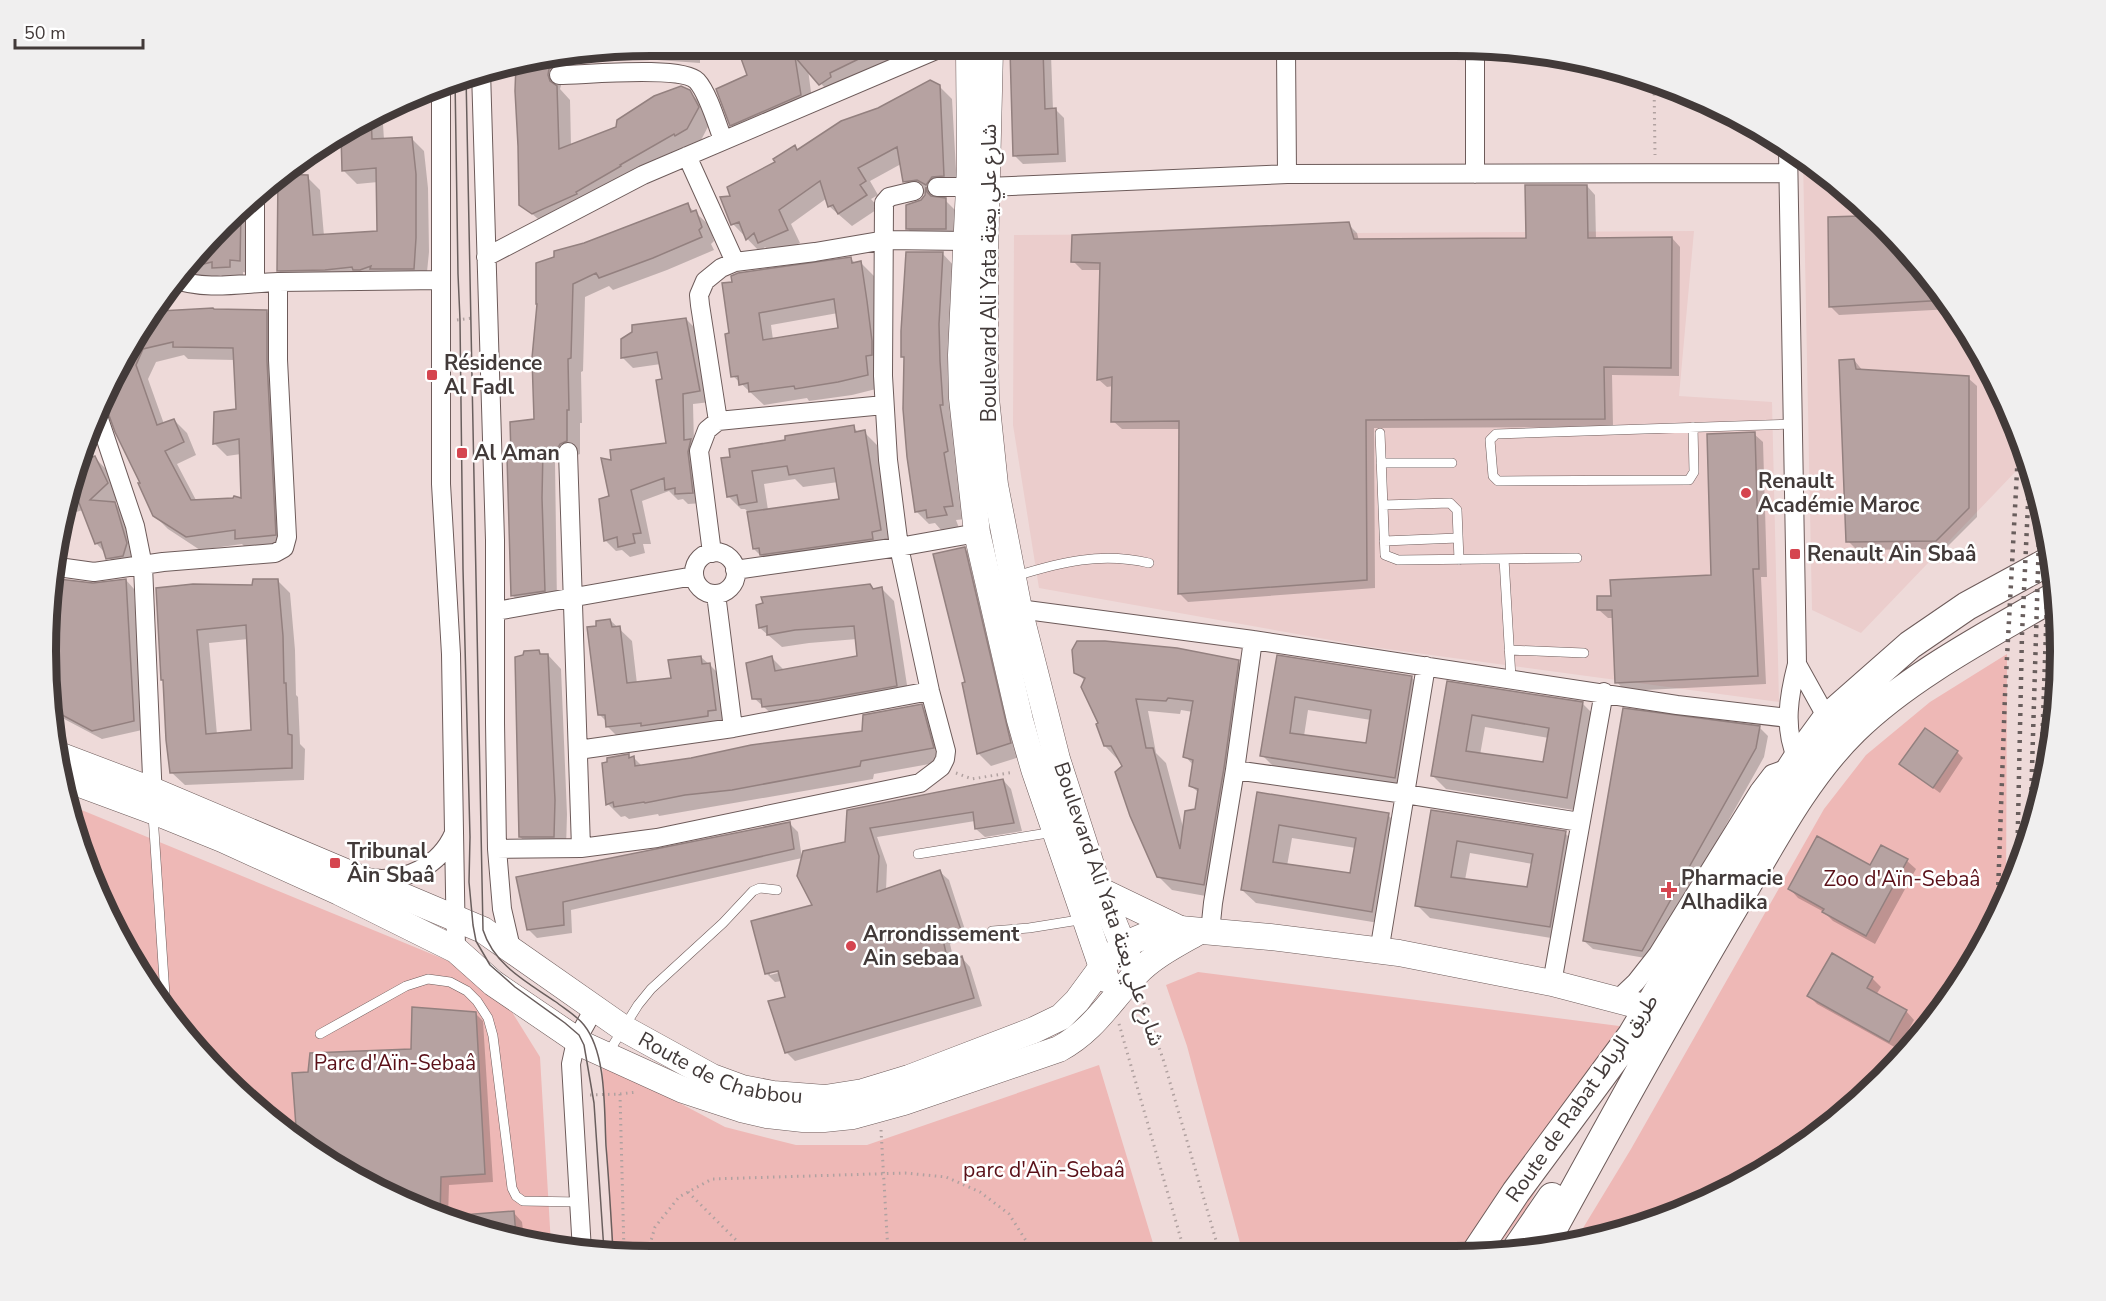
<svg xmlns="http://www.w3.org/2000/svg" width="2106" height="1301" font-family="'Nunito Sans','Noto Sans Arabic',sans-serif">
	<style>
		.built { fill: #ebcdcc }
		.green { fill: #eeb8b6 }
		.shadow { fill: #0003; fill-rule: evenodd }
		.building { fill: #b6a2a1; stroke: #93807f; stroke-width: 1.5; fill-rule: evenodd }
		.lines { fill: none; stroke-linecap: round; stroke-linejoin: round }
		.lane-casing { stroke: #6d5b5a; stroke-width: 10 }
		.street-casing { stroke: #6d5b5a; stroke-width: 20 }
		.secondary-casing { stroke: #6d5b5a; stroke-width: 27 }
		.primary-casing { stroke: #6d5b5a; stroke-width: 30 }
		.path { stroke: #b0a1a0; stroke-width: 3; stroke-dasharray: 1.5 4.5; stroke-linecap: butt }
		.lane { stroke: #fff; stroke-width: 9 }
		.street { stroke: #fff; stroke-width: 18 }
		.secondary { stroke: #fff; stroke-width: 26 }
		.primary { stroke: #fff; stroke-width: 28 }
		.tram { stroke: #695e5d; stroke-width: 1.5 }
		.rail { stroke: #695e5d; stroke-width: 4.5; stroke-dasharray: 3 6; stroke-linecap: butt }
		.poi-dot { fill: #d5454f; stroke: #fff; stroke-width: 2 }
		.labels { text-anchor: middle; stroke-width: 5; stroke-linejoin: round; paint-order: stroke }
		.street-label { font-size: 21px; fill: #423a39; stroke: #fff }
		.poi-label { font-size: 21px; font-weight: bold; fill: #423a39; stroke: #fff; text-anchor: start }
		.park-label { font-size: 21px; fill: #5a1018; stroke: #fff }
		.rim { fill: none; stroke: #423a39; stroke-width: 8 }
	</style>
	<rect width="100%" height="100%" fill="#eedad9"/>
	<path class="built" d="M1803,158L1824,170L1911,251L1980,347L2020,436L2019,468L1861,633L1812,610Z
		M1694,231L1679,396L1772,402L1779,702L1364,646L1039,588L1013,425L1014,235Z"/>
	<path class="green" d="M2007,654L2006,899L1999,918L1936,1019L1855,1106L1758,1175L1650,1224L1577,1238L1631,1149L1824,809L1866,755L1930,702Z
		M67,804L451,962L507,1004L540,1057L551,1245L419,1210L282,1131L222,1078L147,987L77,845Z
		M1198,972L1627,1027L1526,1209L1492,1255L1243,1254L1187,1046L1166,985Z
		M602,1062L725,1127L796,1145H867L1099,1065L1156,1253L612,1251Z"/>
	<path class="shadow" d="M571,50H700V63L657,60H612L607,56L570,57V77L562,82L560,89L570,100L571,146L618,128L689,91L702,105L711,121L700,142L546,226L521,204L518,63Z
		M801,50H950L833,97L808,69L813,108L744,138L731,125L749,76Z
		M1011,50H1066V55H1051L1053,110H1056L1064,118L1066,162L1023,164L1014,155Z
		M939,86L952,99L957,188L945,190L940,197L930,193L936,199L945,200L958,213V242L920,241L907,228L927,193L917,195L904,181L901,164L870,181L878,195L871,199L879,208L852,226L830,207L827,198L791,224L800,243L773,255L765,247L760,252L733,224L722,198H732L795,147L798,151Z
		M382,108L384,140L411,138L424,151L428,188L429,252L426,282L291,283L278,270L307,177L320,190L324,236L379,232L378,182L357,184L344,171L342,141L327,142Z
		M1587,186L1595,195L1596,239L1672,238L1680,247L1679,376L1612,375L1613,427L1374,428L1375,588L1188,602L1180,594L1181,429H1122L1113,421V386L1107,387L1098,379L1101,270H1082L1073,261L1348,224L1357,233L1359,241L1528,239Z
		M250,202L253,274L243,272V279L226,280L221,275L198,281L181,271Z
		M1861,204L1911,251L1952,309L1839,315L1830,306L1860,218Z
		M687,205L709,225L714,241L711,244L714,250L667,270L613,290L609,286L585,297L583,371L581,372L582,423H580V454L572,457L571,460L555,462L557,604L526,609L513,596L512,457L535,420L534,358L585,244Z
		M942,253L955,267L960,464L956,466L965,519L956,520L959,528L941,530L935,523L929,524L916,511L905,359L903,356Z
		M851,259L856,264L861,263L874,276L884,355L880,388L852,395L809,401L807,398L764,405L733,376L731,334L724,284ZM838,313L840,329L773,340L771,325Z
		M154,308L160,312L266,311L279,324L288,548L249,551L242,544L200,550L168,529L154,515L142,484L109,411L92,420L105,388L113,386L110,379ZM184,355L188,359L235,360L237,410L214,443L227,456L241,454L242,500L197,502L177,464L196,455L187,433L174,420L164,424L148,379L156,362Z
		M686,319L697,330L710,402L693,404L694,445L703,503L688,504L683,499L678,500L669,491L642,501L651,544H643L645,553L630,557L622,550L616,551L605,540L611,497L612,462L668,444L664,380L661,364L633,368L622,357Z
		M1854,360L1863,371L1968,378L1977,386V517L1945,549L1857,550L1848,541Z
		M853,427L859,433L864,432L877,445L894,543L767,562L754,549L749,513L745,509H741L728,496L723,459L787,441ZM795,479L803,487L838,482L841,500L768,510L764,484Z
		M1754,434L1763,442L1767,577H1761L1766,684L1625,691L1617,682L1614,618H1608L1599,610L1613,597L1713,576Z
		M95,458L108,471L120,497L114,503L128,516L139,557L121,571L96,543L83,510L63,516L75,465Z
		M964,548L977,561L1023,756L991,766L978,753L967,683Z
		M50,579L95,585L126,580L134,589L142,730L102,739L49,711L45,650Z
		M277,580L290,593L295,650L296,695L298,697L300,744L305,749L304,780L185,785L171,772L158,589L254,587ZM248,639L252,732L217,735L209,643Z
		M870,586L875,590L881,588L894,601L909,698L777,719L754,698L772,658L785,671L858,657L857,639L809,643L782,647L760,628Z
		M610,620L632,641L637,684L672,679L701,657L710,665L723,678L728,723L621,740L608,727L607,722L600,715L598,627Z
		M539,652L542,655H548L561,669L567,814L566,849L534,850L520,837Z
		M1278,657L1411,677L1425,690L1408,790L1275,768L1262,755ZM1308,710L1371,720L1368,745L1304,736Z
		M1238,661L1251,675L1217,898L1172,890L1158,876L1124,766L1105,746L1085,681L1076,672ZM1181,710L1193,712L1185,756L1194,766L1191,786L1199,793L1197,810L1184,831L1166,763L1156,753L1148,711L1180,714Z
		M1448,683L1582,703L1595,716L1580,811L1446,789L1433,776ZM1485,727L1549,738L1544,763L1480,755Z
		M921,706L934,719L946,761L874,774L873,779L659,816L658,814L629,819L625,816L621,817L608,804L603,764L628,756L631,759L634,758L642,766L863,733Z
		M1759,727L1768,736L1764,757L1651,959L1593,949L1584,941Z
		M1957,752L1963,758L1940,793L1901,764Z
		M1003,780L1011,789L1022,831L985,837L976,829L975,821L877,837L887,865L886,891L940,872L949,880L968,939L950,944L954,961L962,958L970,967L982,1006L795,1061L786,1052V998L782,981L775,982L767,974L752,922L815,906L846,843L848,811ZM785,968L786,971L770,975V972Z
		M1258,794L1388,815L1401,828L1385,924L1256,903L1242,890ZM1292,838L1356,848L1352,874L1287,866Z
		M1432,811L1565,833L1578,846L1563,940L1430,918L1417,905ZM1470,853L1533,864L1529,889L1465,880Z
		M789,823L798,832L802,858L571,910L572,933L537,938L528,929L518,878Z
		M1882,847L1907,861L1916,869L1875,944L1833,921L1824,912L1798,898L1790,889L1870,867Z
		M1872,978L1881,987L1876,995L1906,1011L1914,1020L1898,1049L1817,1004L1809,996Z
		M474,1012L483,1021L493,1182L449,1185L448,1217L514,1213L522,1222L524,1238L419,1210L298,1140L309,1074L413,1051Z"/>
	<path class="building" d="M738,50H877L830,73L831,77L819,85L795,57L801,95L730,126L716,89L747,75Z
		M1010,50H1043L1045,109L1056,108L1058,154L1013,156Z
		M558,53V64L549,69L548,75L550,81L557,86L559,149L616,127L617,120L654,96L681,86L690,90L699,107L687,129L675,136L674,134L620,165L621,166L576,192L577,194L532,214L519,205L518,146L515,91L516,63Z
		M930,80L940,85L944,176L932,177L926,185L917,180L903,182L897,147L858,168L866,181L860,185L867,195L838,214L833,205L828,207L820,181L779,210L788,230L758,243L754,233L746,240L739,222L731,225L720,197L730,196L727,187L775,162L773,159L795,145L797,150L841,121L878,108Z
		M371,115L372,139L412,137L416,174V238L414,269H370L371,266L360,270H353L352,267L325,270L277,271L278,174L308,175L313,235L377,231L376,168L342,171L341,134Z
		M1525,185H1587L1588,238L1672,237L1671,368L1604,367L1605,419L1366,420L1367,580L1178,594L1179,421L1111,422L1112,377L1097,380L1100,263L1071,262L1072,235L1349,222L1354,239L1526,238Z
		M926,187L927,192L931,196L946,198V229H906V205L921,200L925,195Z
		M688,203L691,212L696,210L702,227L699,230L702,237L653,258L599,278L596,273L573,284L571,358L568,359L569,410H567V441L560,444L558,448L543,449L542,498L545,591L511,596L507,457L511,456L510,422L534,419L532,358L537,304H536V263L554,257V251L584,243Z
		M1859,203L1911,251L1946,300L1829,307L1828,217L1859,216Z
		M241,211L240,261L230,260V267L212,268V262L183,269Z
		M906,252H943L939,324L940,361L943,405H940L948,451L944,453L953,506L944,507L947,515L927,518L926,510L915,512L907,457L903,409L904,357H901V331Z
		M851,257L852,263L861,261L867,301L872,341V355L866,356L868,375L838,382L795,389L794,386L749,392L748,383L739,385L738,376L731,377L725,334L729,333L722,283L732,282L731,276L738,273ZM834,299L838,328L763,340L759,313Z
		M155,307L160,311L213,308L214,309L267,310V361L276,535L235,539V530L186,537L153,516L138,483H140L115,432L102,396L108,382ZM173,342V347L233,348L236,409L214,412L213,444L239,439L241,498L234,496L233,498L191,500L165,451L184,442L174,419L157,425L136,365L143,349Z
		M686,318L700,391L683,394L684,440L691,439L688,452L693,493L675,494V488L665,490L664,478L631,490L641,533L633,534L635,543L618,547L617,537L604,541L599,499L609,496L601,458L611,460L610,450L666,443L656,380L662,379L657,352L621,358V339L632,332V325Z
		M1854,359L1856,369L1969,376V508L1936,541L1846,542L1839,360Z
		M854,425L855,432L865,430L881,530L872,532L873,539L760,555L759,548L753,549L747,512L839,499L834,468L789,475L787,466L752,471L757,502L739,505L737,495L727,497L721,458L730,457L729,449L785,440V436Z
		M1755,432L1759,569H1753L1758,676L1615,683L1612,610H1597V596H1611L1610,580L1711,575L1707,434Z
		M95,456L108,483L90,500L115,502L127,543L123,556L106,559L101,542L95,544L76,495L67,498L75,464Z
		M965,547L1011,743L977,754L962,683L965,682L933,554Z
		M50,578L93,583L126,579L134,721L92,731L49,708L45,650Z
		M253,579H278L283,636L284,683H286L288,734L292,735V768L170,773L166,740L163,680H161L156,588L193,584L252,585ZM246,625L251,730L206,734L197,630Z
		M870,584L873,589L882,587L897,686L819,700L762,707L761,699H752L746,663L772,656L775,671L857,656L854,626L795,630L767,635V626L759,628L756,605L763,603L761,597Z
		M610,619L612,627L620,626L627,683L671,678L668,660L701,656L702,664L710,663L716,710L708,711V716L641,726V723L606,727L605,715H598L587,627L596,626V621Z
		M1077,641H1105L1177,648L1239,660L1224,768L1204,885L1157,877L1130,816L1115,772L1122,766L1111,746H1104L1096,724L1098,723L1081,687L1085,678L1074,673L1072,650ZM1168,698L1193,701L1183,757L1193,760L1189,786L1198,789L1195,809L1185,811L1180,849L1153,748H1146L1136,699L1166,701Z
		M539,650L540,654H548L555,800L554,837H519L515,657L523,655L524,651Z
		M1277,655L1412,676L1395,778L1260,756ZM1295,697L1371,710L1366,743L1290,733Z
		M1447,681L1583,702L1567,798L1431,776ZM1472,715L1549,728L1543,762L1466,751Z
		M922,704L934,748L861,761L860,766L732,790L685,795L645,803L644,802L614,807L613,802L606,805L602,763L607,762V758L629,754V758L634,756L635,766L691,758L751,745L862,731L863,715Z
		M1623,708L1760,726L1756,748L1642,951L1583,941Z
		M1925,728L1958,751L1933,788L1899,764Z
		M1003,779L1014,823L975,829L973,812L870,828L879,856L877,892L940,870L961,930L942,935L948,962L962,956L974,998L785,1053L768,1001L785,997L778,971L765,974L751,921L812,905L797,876L803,851L845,842L847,810Z
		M1257,792L1389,813L1372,912L1241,890ZM1279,825L1356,838L1350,873L1273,862Z
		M1431,810L1566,831L1550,927L1415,906ZM1457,841L1533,854L1527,887L1451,877Z
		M790,822L794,849L563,902L564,925L527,930L516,877Z
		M1817,836L1870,865L1881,845L1908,859L1866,936L1822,912L1824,909L1788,889Z
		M1832,953L1873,977L1867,988L1907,1010L1889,1042L1807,996Z
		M412,1007L476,1012L485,1174L441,1177L440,1216L419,1210L297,1140L292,1073L308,1072L310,1053L411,1049Z
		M514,1211L516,1236L449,1218V1216Z"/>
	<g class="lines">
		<g class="lane-casing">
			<path id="lane" d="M1693,427L1694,472L1689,480L1498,481L1493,476L1490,440L1496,434L1792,424
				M1380,433L1385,555L1398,560L1577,558
				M1381,463H1452
				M1383,505L1450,503L1457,510L1459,560
				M1384,541L1458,538
				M1504,559L1511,678
				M1016,576C1061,562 1101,552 1149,563
				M1509,650L1584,653
				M153,815L166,1010
				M918,854L1054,832
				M992,931L1029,928L1085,919
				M320,1034L406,986L428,979L450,982L467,991L477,1001L488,1018L493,1036L512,1188L516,1196L523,1201L579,1202
				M608,1053L638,1005L651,989L723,923L753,891L760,888L777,890"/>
		</g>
		<g class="street-casing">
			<path id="street" d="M1286,50L1287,174
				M481,71L495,540V723L497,849L502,909L511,948
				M559,75C585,75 681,65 697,81C708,93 717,124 723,140
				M441,83V484L451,654L456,950
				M1788,149L1797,664C1789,695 1783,728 1797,759
				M687,156L735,262
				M1475,174V50
				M937,187H969
				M987,187L1287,174L1788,173
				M486,257L643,175L936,50
				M173,279C207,291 243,283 278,282C332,281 387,281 441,280
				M255,283V197
				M96,410L135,526L143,566L153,800
				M718,421L884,405
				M568,452L581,848
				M694 573a21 21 0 1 1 42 0a21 21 0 1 1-42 0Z
				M712,553L699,451L707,430L718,421L700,305L699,295L705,281L721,268L735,262L815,252L885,240L967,241
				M51,566L94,572L163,562L275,553L284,548L287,537L278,360V282
				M735,570L899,547L977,533
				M716,594L733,728
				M1019,609L1253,640L1677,705L1788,718
				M496,611L694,576
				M1797,664L1827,718
				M578,750L733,728L930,691
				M1235,770L1405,794L1580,822
				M497,849L581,848L657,838L920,783L941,767L945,759L946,751L930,691L899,547L888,460L883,376L884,203L889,197L914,191
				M369,878C405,883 440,866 454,833
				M1210,932L1213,903L1235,770L1253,640
				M1379,952L1426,666
				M1552,983L1604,692
				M1617,1000L1636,982L1658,954L1759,791L1772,774L1783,770
				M582,1251L571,1064L576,1041L595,1007"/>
		</g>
		<g class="secondary-casing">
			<g id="secondary">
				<path d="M969,50L970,167L961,355L962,398L977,533L1020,720L1034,769L1106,979"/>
				<path d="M990,50L985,256V354L986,398L995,485L1019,609L1057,759L1095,877L1129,960"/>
				<path id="s1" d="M56,754L154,791L483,930L623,1028L712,1077L742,1088L773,1094L825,1098L863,1092L909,1078L1034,1030L1061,1017L1077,1001L1102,967L1123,945L1147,935L1180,929L1270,937L1399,953L1552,983L1648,1008"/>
				<path d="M61,777L153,811L222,839L339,892L456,950L493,983L584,1045L683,1090L741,1109L767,1115L803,1119H824L853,1116L904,1102L1059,1049C1094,1030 1109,1002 1136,974C1153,956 1177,944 1198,932"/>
				<path d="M1099,890L1180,929"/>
			</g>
		</g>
		<g class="primary-casing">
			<path id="primary" d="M1544,1245C1607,1130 1670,1015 1737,902C1772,843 1805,778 1854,730C1909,676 1990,634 2057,595
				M1515,1251L1552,1197
				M1474,1255L1516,1192L1632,1035L1782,782L1797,759L1827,718L1910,645L1967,606L2053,559"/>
		</g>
		<path class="path" d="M1654,82L1655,155
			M457,320L472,318
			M956,773L972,779L1014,772
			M1142,997L1164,1062L1220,1254
			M1119,1024L1185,1253
			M620,1094L637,1092
			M590,1095L620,1094L624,1251
			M881,1130L888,1252
			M688,1192L748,1252
			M648,1251L655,1227L679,1197L712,1179L905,1173L946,1177L980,1192L1009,1214L1030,1247L1032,1253"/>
		<use href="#lane" class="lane"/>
		<use href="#street" class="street"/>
		<use href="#secondary" class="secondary"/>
		<use href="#primary" class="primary"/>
		<path class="tram" d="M466,75L483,930C494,965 527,982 556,1002C565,1009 577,1016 584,1025C607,1054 604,1110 606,1146C609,1181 611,1216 613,1251
			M455,78L458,274L460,320L463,569L470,837L469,882L473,925L476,941L490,965L515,987L565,1023L579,1035L584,1045L594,1103L604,1251"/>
		<path class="rail" d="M2040,807L2049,542
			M2030,835L2040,503
			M2017,869L2022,634L2030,460
			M1997,921L2005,695L2019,434"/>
	</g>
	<g class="poi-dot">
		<rect x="426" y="369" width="12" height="12" rx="3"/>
		<rect x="456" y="447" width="12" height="12" rx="3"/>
		<circle cx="1746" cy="493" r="6"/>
		<rect x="1789" y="548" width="12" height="12" rx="3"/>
		<rect x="329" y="857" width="12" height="12" rx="3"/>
		<path d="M1666 881h6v6h6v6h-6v6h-6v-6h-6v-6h6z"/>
		<circle cx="851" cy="946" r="6"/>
	</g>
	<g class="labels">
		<g class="street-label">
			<text transform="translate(989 273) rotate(-90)" y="7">Boulevard Ali Yata شارع علي يعتة</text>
			<text transform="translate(1109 904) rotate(71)" y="7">Boulevard Ali Yata شارع علي يعتة</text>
			<text dy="7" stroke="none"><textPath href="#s1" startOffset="740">Route de Chabbou</textPath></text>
			<text transform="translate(1582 1098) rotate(-55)" y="7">Route de Rabat طريق الرباط</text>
		</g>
		<g class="poi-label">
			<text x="444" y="370">Résidence<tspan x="444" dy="24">Al Fadl</tspan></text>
			<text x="474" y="460">Al Aman</text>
			<text x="1758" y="488">Renault<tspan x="1758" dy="24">Académie Maroc</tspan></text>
			<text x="1807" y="561">Renault Ain Sbaâ</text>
			<text x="347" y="858">Tribunal<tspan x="347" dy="24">Âin Sbaâ</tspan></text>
			<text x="1681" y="885">Pharmacie<tspan x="1681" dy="24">Alhadika</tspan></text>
			<text x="863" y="941">Arrondissement<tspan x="863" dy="24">Ain sebaa</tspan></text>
		</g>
		<g class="park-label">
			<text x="1902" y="886">Zoo d'Aïn-Sebaâ</text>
			<text x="395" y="1070">Parc d'Aïn-Sebaâ</text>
			<text x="1044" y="1177">parc d'Aïn-Sebaâ</text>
		</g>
	</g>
	<path d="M0 0H2106V1301H0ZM651 56H1455A595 595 0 0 1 2050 651V651A595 595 0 0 1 1455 1246H651A595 595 0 0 1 56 651V651A595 595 0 0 1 651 56Z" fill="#f0efef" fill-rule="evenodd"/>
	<path class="rim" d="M651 56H1455A595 595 0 0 1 2050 651V651A595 595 0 0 1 1455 1246H651A595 595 0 0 1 56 651V651A595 595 0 0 1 651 56Z"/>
	<path d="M15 39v9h128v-9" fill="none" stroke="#423a39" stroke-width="3"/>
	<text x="24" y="39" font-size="18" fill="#423a39" stroke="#ffffff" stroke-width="4.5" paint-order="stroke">50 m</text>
</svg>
